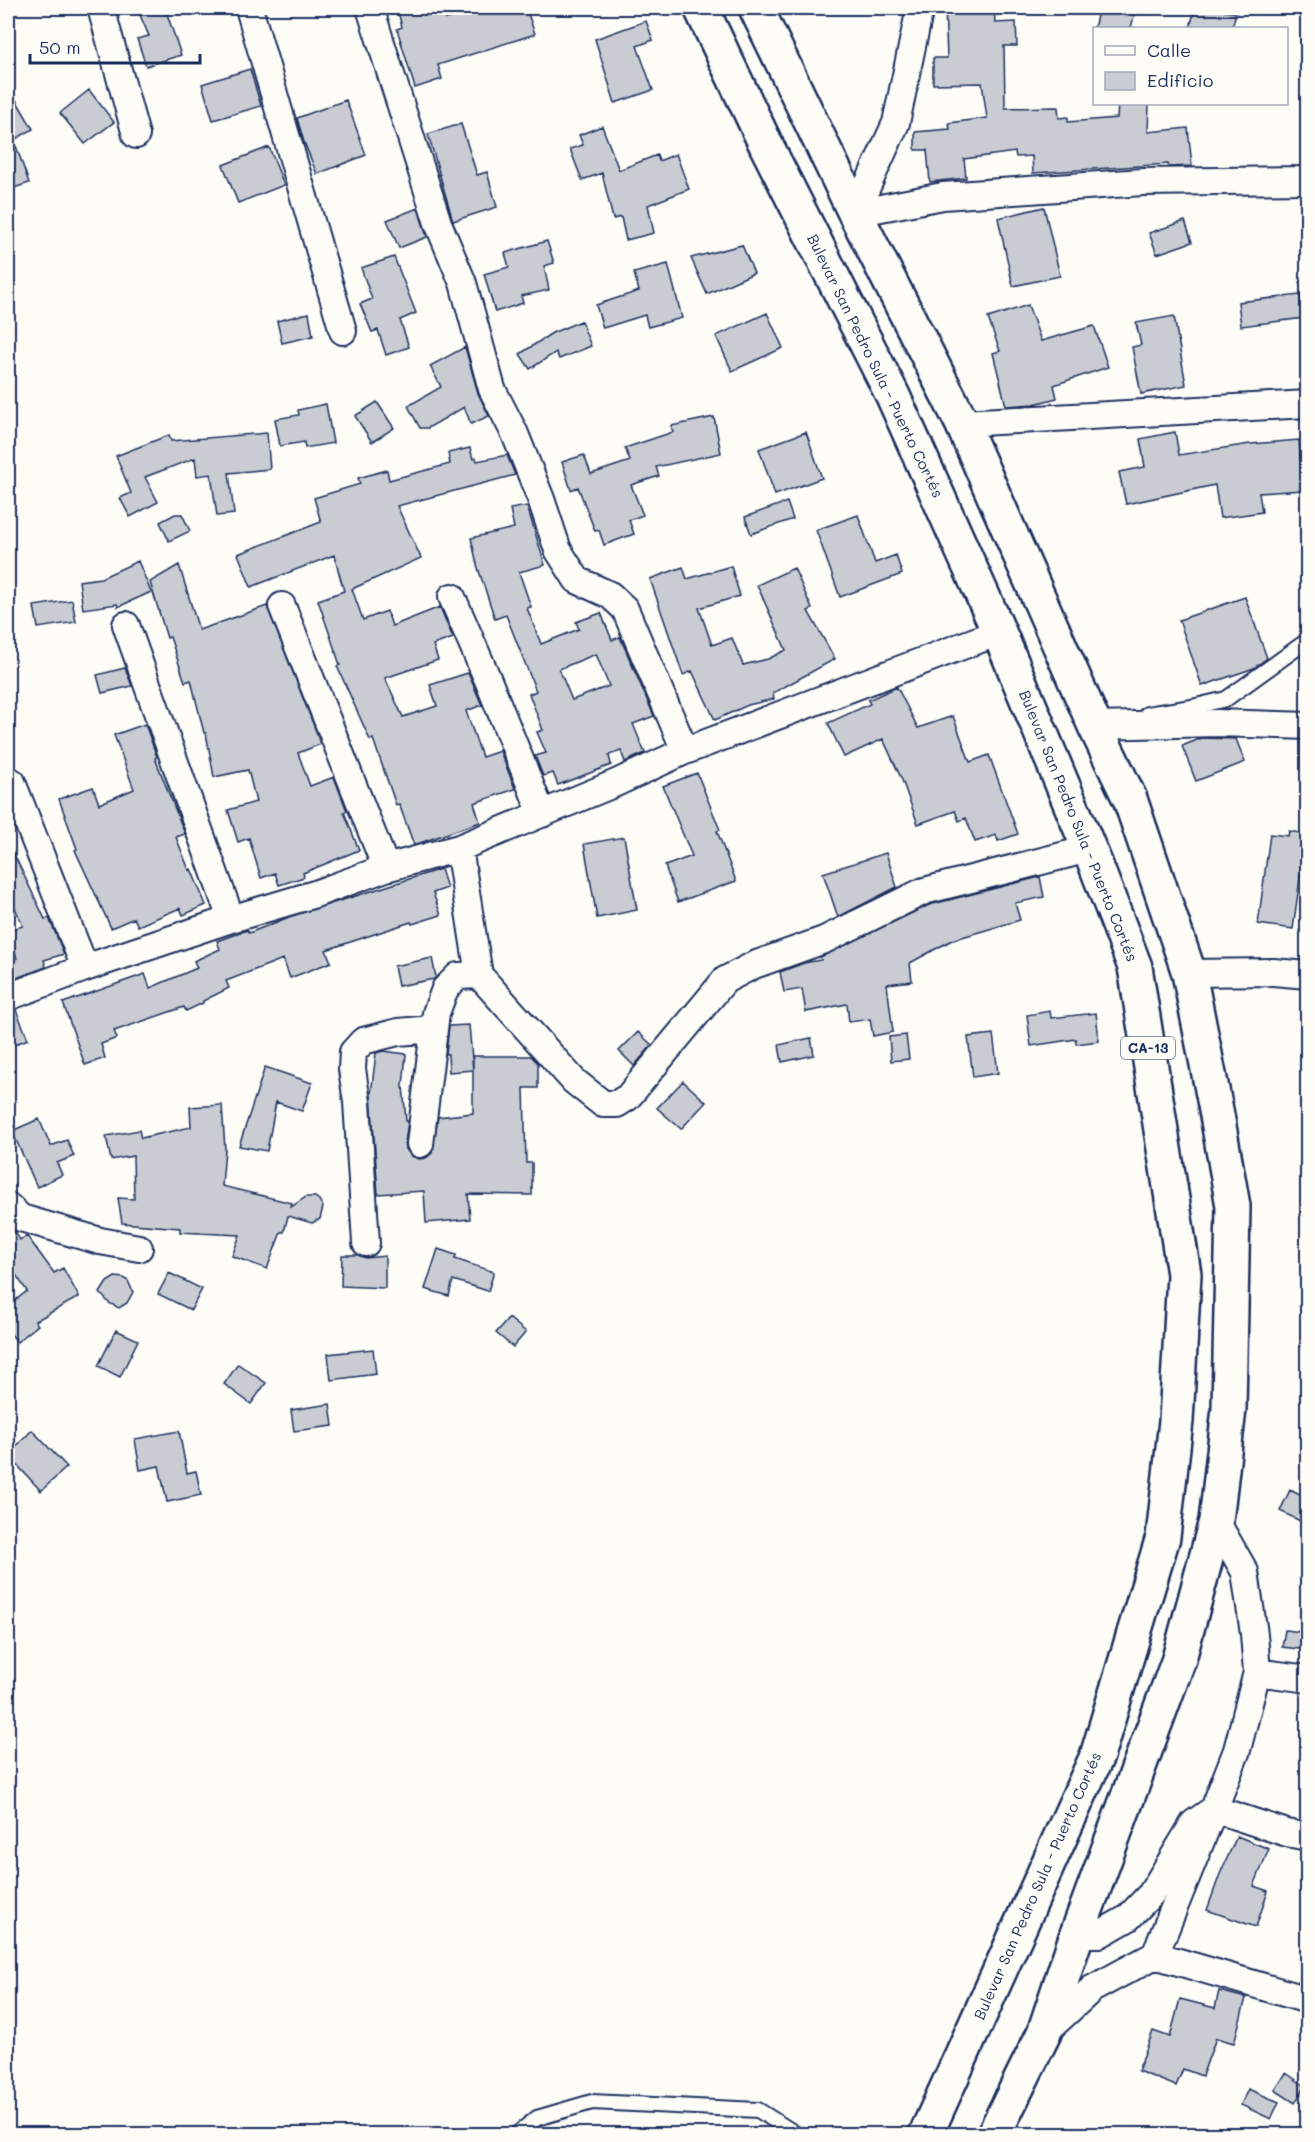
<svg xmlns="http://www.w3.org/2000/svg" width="1315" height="2142" font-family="Mali,sans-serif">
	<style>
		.building { fill: #c9ccd3; stroke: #1b2f5e; stroke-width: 1.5; fill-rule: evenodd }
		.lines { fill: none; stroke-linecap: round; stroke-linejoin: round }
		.lane-casing { stroke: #1b2f5e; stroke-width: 18 }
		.street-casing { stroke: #1b2f5e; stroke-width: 30 }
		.highway-casing { stroke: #1b2f5e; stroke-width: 38 }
		.lane { stroke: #fdfcf7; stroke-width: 14 }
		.street { stroke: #fdfcf7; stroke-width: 26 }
		.highway { stroke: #fdfcf7; stroke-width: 33 }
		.labels { text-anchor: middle; stroke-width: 4.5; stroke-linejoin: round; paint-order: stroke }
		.shield { fill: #fdfcf7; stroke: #5f6c8c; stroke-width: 1.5 }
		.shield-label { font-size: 14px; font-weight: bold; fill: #1b2f5e }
		.street-label { font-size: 15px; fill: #1b2f5e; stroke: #fdfcf7 }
	</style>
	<rect width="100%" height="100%" fill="#fdfcf7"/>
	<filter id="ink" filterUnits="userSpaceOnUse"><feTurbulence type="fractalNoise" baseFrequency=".0167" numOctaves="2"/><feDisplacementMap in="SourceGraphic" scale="12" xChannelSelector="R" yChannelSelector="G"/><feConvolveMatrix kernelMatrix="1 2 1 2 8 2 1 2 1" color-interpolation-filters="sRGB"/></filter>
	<g filter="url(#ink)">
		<path class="building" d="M137,8H165L181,55L146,66L137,39L149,36Z
			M397,8H442L446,19L483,8H526L535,34L438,65L442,79L415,88L397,29L402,27Z
			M945,8H994L995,23L1016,22L1017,46H1004L1005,108L1058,107L1059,118L1068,117V122L1117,118L1118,104H1149L1148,132L1188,128L1192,166L1169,167L1168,164L1033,173L1032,156L1016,157L1015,152L964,159L966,178L930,182L927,150H915V132L950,129L949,123L987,118L982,83L933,84V58H947Z
			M1099,8H1136L1131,28H1094Z
			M1195,8H1213L1236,13L1232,28H1190Z
			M646,21L653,40L637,46L653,90L615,103L595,39Z
			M250,69L261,106L213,120L202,84Z
			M8,86L33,129L14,140L29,183L8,190Z
			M89,90L114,122L85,144L60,113Z
			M346,100L366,155L317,174L304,142L297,118Z
			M461,124L477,175L487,172L497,207L453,221L428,134Z
			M602,126L619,170L657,155L659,161L676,154L689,189L648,205L654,233L626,240L621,217L613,219L602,173L582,180L570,149L583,145L579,135Z
			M269,147L284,185L238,203L223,165Z
			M1044,207L1060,276L1013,286L998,218Z
			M418,208L427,237L399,248L387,220Z
			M1185,221L1192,242L1157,254L1149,233Z
			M547,241L554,263L544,266L549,290L521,296L523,303L495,312L484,274L509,267L505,253Z
			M742,245L754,273L707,294L691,258Z
			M394,257L416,313L400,320L409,347L386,355L378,330L372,332L360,304L372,299L361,268Z
			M668,264L682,318L648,327L645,315L603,328L596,305L639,291L634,273Z
			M1300,295L1304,318L1241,326L1238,302Z
			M1028,305L1041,341L1094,326L1108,367L1054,385L1057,398L1034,404L1006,406L993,353L1000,351L988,318Z
			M309,313L313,336L282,343L277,321Z
			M767,313L783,348L732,371L716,336Z
			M1174,316L1186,385L1141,394L1132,347L1141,345L1136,323Z
			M581,321L591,346L559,359L556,352L530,369L520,354L552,333Z
			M465,347L478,393L489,416L471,424L464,407L428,428H420L408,406L441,387L430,366Z
			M377,402L394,428L372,442L355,416Z
			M326,404L333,443L305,448L304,442L280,446L275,419L299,415L298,410Z
			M714,417L721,453L656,467L659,476L631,485L643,515L629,520L634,534L604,545L599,530L595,531L578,487L571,490L562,462L584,455L591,474L630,461L625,448L673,432L671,426Z
			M806,432L822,478L775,495L759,449Z
			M1175,432L1179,455L1250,444L1299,440L1303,490L1259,493L1262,512L1220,518L1215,485L1126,504L1119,472L1145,467L1140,439Z
			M267,433L270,469L229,473L234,514L217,516L211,474L197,476L195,458L145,477L158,502L130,517L120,498L131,493L116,456L169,435L171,441Z
			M470,448L473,459L476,458L477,461L507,455L515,475L397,506L421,558L352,589L363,620L387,611L392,626L440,607L453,638L433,645L438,660L385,678L403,717L437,706L430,685L468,673L482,705L466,711L482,757L500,751L514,786L515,789L474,803L480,822L414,845L399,804L396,805L373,739L370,740L337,666L340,665L318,600L344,591L334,555L251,587L238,554L321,522L314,498L360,484L358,478L387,470L389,480L450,464L448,453Z
			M787,502L793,519L751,534L745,517Z
			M527,506L545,565L519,572L531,607L527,608L541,644L579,629L576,622L601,613L612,640L620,637L654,716L633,724L645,753L625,762L621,751L609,755L611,765L558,785L553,773L543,776L535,756L546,753L537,732L543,730L529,694L536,691L506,615L495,619L478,568L471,538L514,528L510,509ZM596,654L609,686L572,700L559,669Z
			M175,514H182L190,531L169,541L160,522Z
			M858,515L875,563L896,555L902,574L840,597L816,530Z
			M138,561L151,592L118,607L117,604L83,609L79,581L101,578Z
			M179,565L199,630L267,606L321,744L298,753L310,786L334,777L347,811L344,812L359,850L303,873L304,877L279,885L275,873L261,878L249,838L238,842L228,810L256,802L248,770L214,777L206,733H204L191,680L185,682L170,637L167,638L150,582Z
			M731,566L740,596L699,608L712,645L732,638L743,665L768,659L786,650L757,585L794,568L812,609L808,611L835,659L773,693L774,699L748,705L715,720L692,671L683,675L650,579L683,567L687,579Z
			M1245,597L1267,658L1254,668L1202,686L1179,620Z
			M72,600L76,622L38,628L34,606Z
			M125,668L132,686L102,693L97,675Z
			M897,687L918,728L953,716L970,762L989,755L1018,834L998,841L996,835L975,842L966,818L959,821L955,811L918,824L902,780L883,739L844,757L828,723L870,704L868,700Z
			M145,724L157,757L155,758L185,834L176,837L189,870L191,869L206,905L183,915L180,908L138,926L134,918L111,928L75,850L77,849L59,799L93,787L99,804L134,789L114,735Z
			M1202,738L1236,739L1245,762L1196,781L1182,746Z
			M697,773L720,830L717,831L736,881L678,902L665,866L692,856L663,786Z
			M1289,831L1306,834L1293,929L1258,924L1270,834L1288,836Z
			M624,837L637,910L597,918L584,844Z
			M8,842L45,919L49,918L64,954L44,960L46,967L8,981V962L17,958L8,930L23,926L8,892Z
			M886,853L897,887L838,917L823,873Z
			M441,869L447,888L433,893L441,915L412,924L411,922L326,950L331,962L290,978L283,959L226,981L229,988L203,1001V1003L186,1011L184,1007L114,1031L117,1038L101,1044L105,1058L85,1065L63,1003L145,974L150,988L197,968L194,961L220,949L217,941L247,930L249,933L289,917Z
			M1040,877L1044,897L1015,903L1020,920L952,940L910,963L912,981L887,984L893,1032L873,1036L870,1019L849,1022L847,1004L806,1012L802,989L784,992L780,972L804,963L821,960L820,957L929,905Z
			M432,958L436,977L434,979L398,986L394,966Z
			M16,1010L28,1039L8,1047V1012Z
			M1050,1011L1051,1018L1096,1013L1099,1041L1076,1044V1039L1031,1046L1027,1015Z
			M469,1025L473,1070L449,1072L448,1054H446L449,1026Z
			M638,1032L652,1045L634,1066L619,1051Z
			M993,1034L998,1073L973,1077L968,1037Z
			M906,1035L909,1059L891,1061L889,1037Z
			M811,1038L814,1055L782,1062L779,1045Z
			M383,1051L406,1054L403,1086L406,1121H408L405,1143L406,1149L411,1156L419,1159L426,1158L432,1153L438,1117L473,1113V1056H531L538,1063V1088H524L526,1163H532V1195L468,1194L470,1219L426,1223L424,1191L378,1194L371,1094L376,1053Z
			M265,1067L312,1083L302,1111L276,1102L267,1151L239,1146Z
			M683,1081L706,1102L681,1129L657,1108Z
			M222,1105L225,1149L222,1186L292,1203L291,1207L306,1197H315L319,1200L323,1207L320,1219L312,1223L288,1216L284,1232H281L267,1269L232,1256L240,1235L180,1232V1228L122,1223L118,1198L134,1199L133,1156L111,1160L106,1136L139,1130L141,1138L191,1127L190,1107Z
			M39,1119L51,1146L67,1140L74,1156L57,1163L62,1175L37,1187L12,1131Z
			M8,1226L15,1231L20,1240L27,1236L54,1273L63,1268L79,1297L35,1321L38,1325L17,1342L8,1330V1306L27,1291L8,1263Z
			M438,1249L456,1255L455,1259L494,1272L488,1291L453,1280L449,1296L425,1289Z
			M342,1255H358L366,1258L385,1256V1288L341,1286Z
			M169,1273L202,1289L191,1310L158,1294Z
			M115,1277L124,1278L128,1281L133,1292L127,1303L119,1308L109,1303L100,1293L107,1282Z
			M509,1318L526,1332L513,1347L496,1333Z
			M116,1330L138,1340L120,1377L98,1366Z
			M373,1349L376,1374L331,1380L328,1354Z
			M238,1364L266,1383L251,1404L224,1384Z
			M330,1404L333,1426L294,1431L291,1410Z
			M32,1430L67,1467L41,1491L8,1455Z
			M179,1431L187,1473L196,1471L201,1495L167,1502L159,1466L140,1470L135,1439Z
			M1290,1490L1308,1499V1525L1280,1511Z
			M1285,1630L1308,1633V1650L1282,1647Z
			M1237,1836L1269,1849L1254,1886L1268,1891L1256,1927L1207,1910L1220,1874Z
			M1219,1991L1246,1998L1234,2043L1216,2038L1202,2076L1183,2069L1176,2086L1138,2071L1153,2031L1170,2037L1180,1999L1215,2008Z
			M1286,2073L1305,2086L1295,2103L1275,2090Z
			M1248,2089L1279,2102L1271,2119L1241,2105Z"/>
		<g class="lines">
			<g class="lane-casing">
				<path id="lane" d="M1147,714L1192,707L1226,699L1308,640
					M517,2134L537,2118L592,2102L758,2110L796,2134"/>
			</g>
			<g class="street-casing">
				<path id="street" d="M101,8L136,135
					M249,8L343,331
					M370,8L438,223L463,283L492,389L515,434L541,499L558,550L577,580L610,595L625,609L685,751
					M855,213L943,196L1143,182L1308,180
					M855,213L896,123L920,8
					M962,423L1308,404
					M452,597L488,680L542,814
					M282,606L386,868
					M126,625L231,919
					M1095,726L1217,723L1308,726
					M12,782L85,968
					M1189,973L1273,972L1308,975
					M479,975L574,1081L603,1104H617L628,1097L725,980L754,965L824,940L924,891L1089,849
					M8,997L85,968L231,919L315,894L386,868L459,848L616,783L685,751L999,632
					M420,1144L436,1013L445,989L458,976L479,975L459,848
					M8,1206L21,1218L100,1241L139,1248
					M366,1243L357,1102L352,1069L353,1052L363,1041L398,1032L434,1029
					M1216,1521L1245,1572L1254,1634L1257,1672L1237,1750L1214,1809L1287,1833L1308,1837
					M1257,1672L1308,1679
					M1077,1934H1100L1128,1918L1151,1894L1194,1823L1214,1809L1155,1955L1308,2000
					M1044,2033L1092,1989L1155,1955"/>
			</g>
			<g class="highway-casing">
				<path id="highway" d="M701,8L767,147L893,396L999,632L1095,863L1135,967L1184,1274L1176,1421L1163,1537L1097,1756L926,2134
					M756,8L855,213L962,423L1095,726L1130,799L1189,973L1217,1115L1233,1206L1229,1409L1216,1521L1179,1659L1077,1934L1044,2033L994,2134"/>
			</g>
			<use href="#lane" class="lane"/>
			<use href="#street" class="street"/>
			<use href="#highway" class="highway"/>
		</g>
	</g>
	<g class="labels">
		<rect class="shield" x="1121" y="1037" width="54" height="22" rx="4.5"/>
		<g class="shield-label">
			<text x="1148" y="1053">CA-13</text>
		</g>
		<g class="street-label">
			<text transform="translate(875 366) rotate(64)" y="5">Bulevar San Pedro Sula - Puerto Cortés</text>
			<text transform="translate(1078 826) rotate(68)" y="5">Bulevar San Pedro Sula - Puerto Cortés</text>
			<text transform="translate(1038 1886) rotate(-66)" y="5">Bulevar San Pedro Sula - Puerto Cortés</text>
		</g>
	</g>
	<rect width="1315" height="2142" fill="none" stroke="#fdfcf7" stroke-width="30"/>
	<rect x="15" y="15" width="1285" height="2112" fill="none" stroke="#1b2f5e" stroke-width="2" filter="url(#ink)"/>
	<rect x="1093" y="27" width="195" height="78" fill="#fdfcf7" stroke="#a3aaba" stroke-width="1.5"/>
	<rect x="1105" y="46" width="30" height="9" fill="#fdfcf7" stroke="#a3aaba" stroke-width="1.5"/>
	<text x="1147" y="57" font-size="18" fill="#1b2f5e">Calle</text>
	<rect x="1105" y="72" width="30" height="18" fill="#c9ccd3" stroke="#a3aaba" stroke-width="1.5"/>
	<text x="1147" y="87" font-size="18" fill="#1b2f5e">Edificio</text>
	<path d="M30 54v9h170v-9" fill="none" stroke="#1b2f5e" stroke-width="3"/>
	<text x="39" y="54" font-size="18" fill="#1b2f5e" stroke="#fdfcf7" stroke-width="4.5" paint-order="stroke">50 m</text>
</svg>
